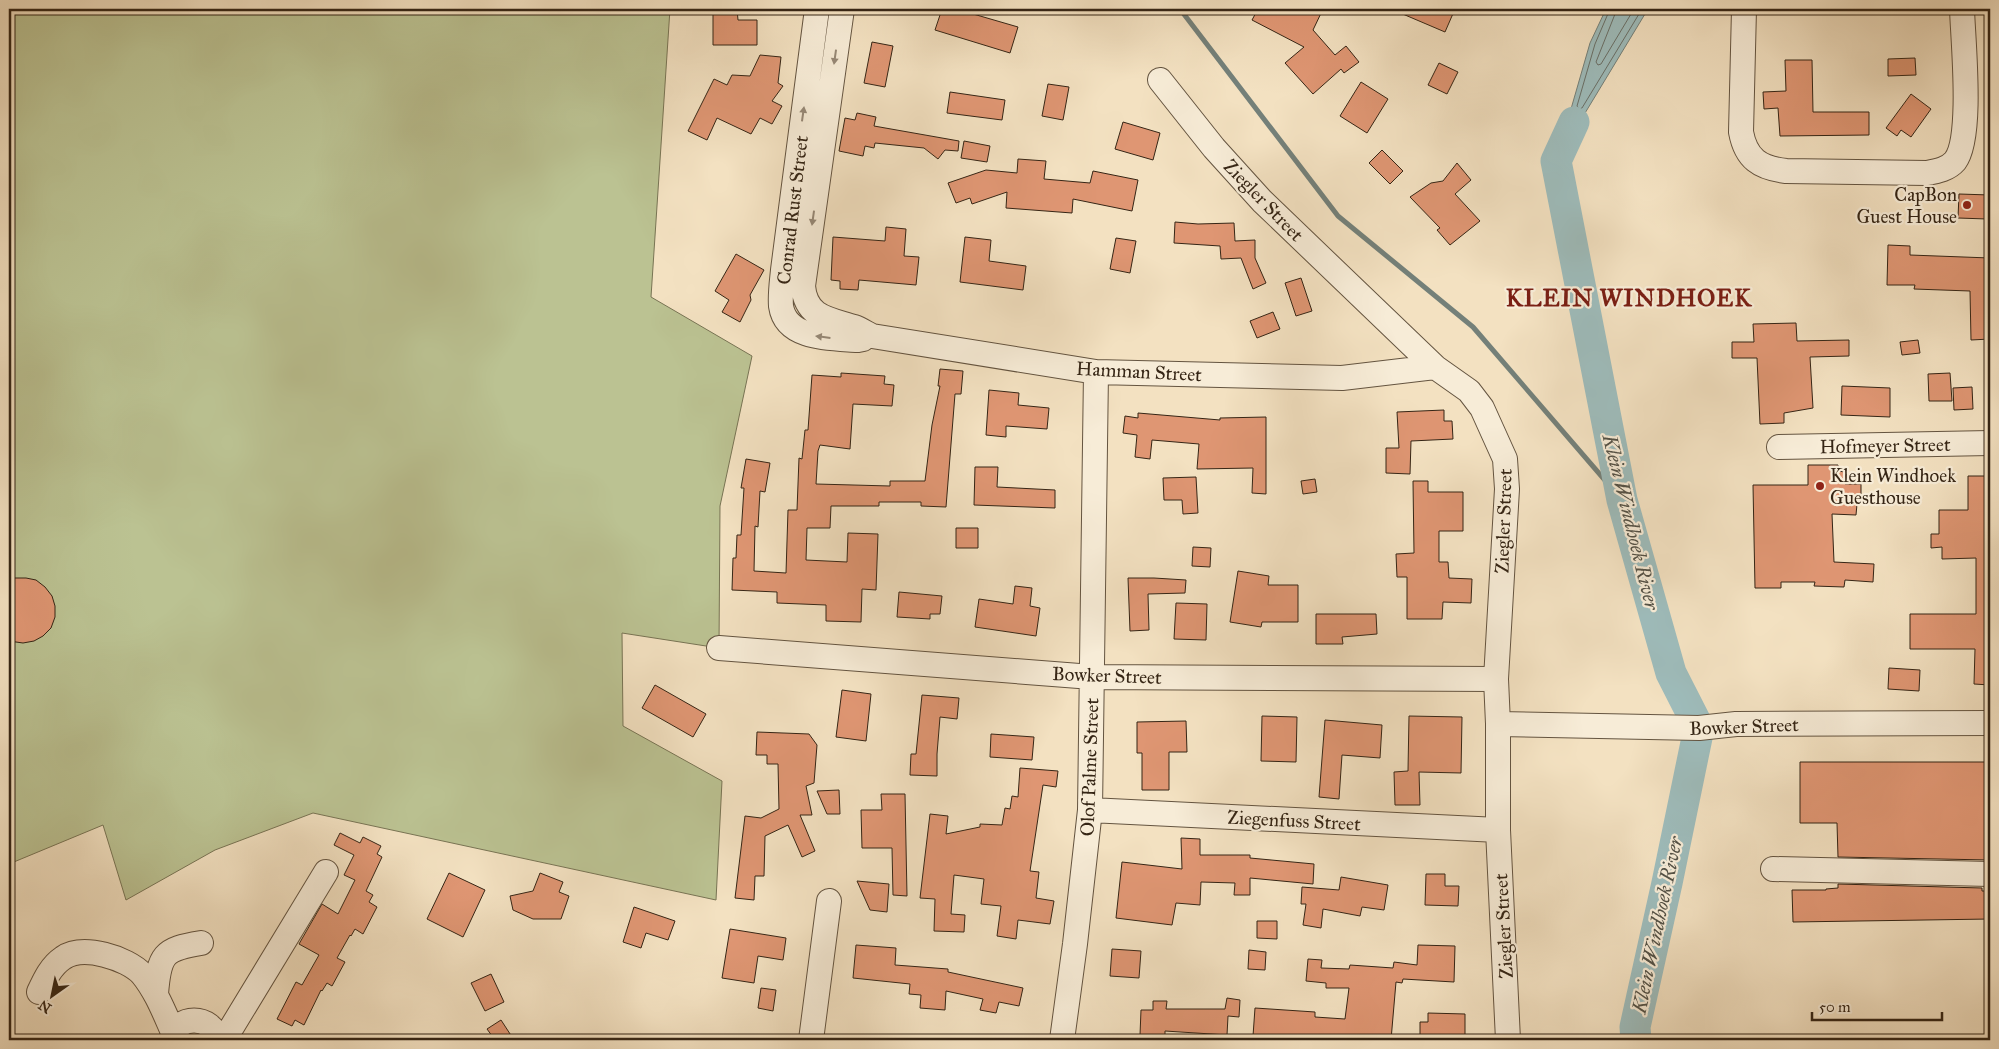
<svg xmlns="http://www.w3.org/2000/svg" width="1999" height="1049" font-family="'IM FELL Great Primer',serif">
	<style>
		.green { fill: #bbc292; stroke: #787454 }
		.water { fill: #9ebcbb; stroke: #748079 }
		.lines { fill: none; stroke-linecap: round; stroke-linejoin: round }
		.shore { stroke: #6a7068; stroke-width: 1 }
		.stream { stroke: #748079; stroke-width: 5 }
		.river { stroke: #9ebcbb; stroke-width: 31 }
		.building { fill: #df9673; stroke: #352515 }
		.minor-casing { stroke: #645440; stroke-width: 26 }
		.minor { stroke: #f7ecd7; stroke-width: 24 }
		.oneway { fill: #968876 }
		.poi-dot { fill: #8f2418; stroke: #f7ecd7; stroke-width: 2 }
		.labels { text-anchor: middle; stroke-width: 4.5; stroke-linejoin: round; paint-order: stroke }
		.poi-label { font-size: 19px; fill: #352515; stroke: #f7ecd7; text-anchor: end }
		.street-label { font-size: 19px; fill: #352515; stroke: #f7ecd7 }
		.water-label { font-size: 20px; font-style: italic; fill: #545247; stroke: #f7ecd7 }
		.district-label { font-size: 24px; font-weight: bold; letter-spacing: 1px; fill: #7a1f14; stroke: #f7ecd7 }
	</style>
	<rect width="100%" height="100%" fill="#f3e1c1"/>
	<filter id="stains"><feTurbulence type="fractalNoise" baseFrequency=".004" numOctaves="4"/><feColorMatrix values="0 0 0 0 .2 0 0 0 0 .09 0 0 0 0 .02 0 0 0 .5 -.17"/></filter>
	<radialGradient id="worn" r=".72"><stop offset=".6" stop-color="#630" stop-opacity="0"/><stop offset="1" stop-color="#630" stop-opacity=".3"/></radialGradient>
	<path class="green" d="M9,9H670L651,297L752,356L720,506L719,648L622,633L623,726L722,781L716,900L313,813L215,850L126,900L103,825L9,864Z"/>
	<path class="water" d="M1606,9H1648L1556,161L1590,43Z"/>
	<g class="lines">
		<path class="shore" d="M1610,9L1595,44L1577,106L1579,109L1582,108L1642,9
			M1617,9L1596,62L1598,65L1601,64L1634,9"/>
		<path class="stream" d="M1180,9L1338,216L1473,327L1622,500"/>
		<path class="river" d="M1574,122L1556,161L1622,500L1671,673L1699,728L1667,883L1635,1027L1636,1040"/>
	</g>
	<path class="building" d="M713,9H737L738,20H757V45H713Z
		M942,9H956L1018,27L1010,53L935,30Z
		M1258,9H1323L1313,30L1335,55L1346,46L1359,62L1344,73L1341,69L1313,94L1285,63L1304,47L1252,20Z
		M1391,9H1455L1445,32Z
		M872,42L893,46L885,87L864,83Z
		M760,55L781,57L778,83L783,86L772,101L782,106L772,124L760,118L751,134L717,118L707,140L688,131L714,79L727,85L732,75L750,76Z
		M1915,58L1916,75L1888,76V59Z
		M1785,60H1812L1813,112H1869V135L1780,136L1778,108L1764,109L1763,92L1786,91Z
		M1439,63L1458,72L1447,94L1428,85Z
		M1361,82L1388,99L1367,133L1340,116Z
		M1048,84L1069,87L1063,120L1042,116Z
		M950,92L1005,100L1002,120L947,113Z
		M1911,94L1931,109L1911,137L1901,130L1897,136L1886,128Z
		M857,113L876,117L874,126L959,141L958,151L945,150L938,159L924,148L875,143L874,148L865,146L863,156L839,151L845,118L855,120Z
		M1123,122L1160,133L1153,160L1115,149Z
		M964,141L990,146L987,162L961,158Z
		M1382,150L1403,171L1390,184L1369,163Z
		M1018,159L1046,161L1044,179L1090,183L1093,171L1138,180L1132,211L1073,199L1072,213L1006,208L1007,192L972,204L970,198L956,203L948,183L986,170L1017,173Z
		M1457,163L1471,180L1455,194L1480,221L1450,245L1437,230L1440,228L1410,197L1431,183L1443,181Z
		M1959,194L1990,195V214H1988L1987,219L1958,218Z
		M1175,222L1198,224L1234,223L1235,241L1255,240V258L1266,283L1253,289L1241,258L1221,259L1220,246L1174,243Z
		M886,227L906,229L904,256L919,257L916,285L859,280L858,290L840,289V281L831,280L833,237L885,241Z
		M965,237L991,240L989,261L1026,266L1023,290L960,282Z
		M1116,238L1136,241L1130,273L1110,269Z
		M1888,245L1910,246V255L1990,258V339L1971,340L1970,291L1914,289L1915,285H1887Z
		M736,254L764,270L750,295L751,300L740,322L722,312L729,300L715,291Z
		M1301,278L1312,311L1296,316L1285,283Z
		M1273,312L1280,329L1257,338L1250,321Z
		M1796,323L1797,341L1849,340V356L1810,357L1813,408L1784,413V423L1760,424L1757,358H1732V342H1754L1753,324Z
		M1918,340L1920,353L1902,355L1900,342Z
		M940,369L963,371L961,394H955L946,507L921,506V502H879V506H831L830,528H807L806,560L847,562L848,533L878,534L876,590L862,589L861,622L826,621V605L777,603V592L732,590L733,558H736L737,535H741L744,488H741L746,459L770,463L765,492L760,491L758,527L755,526L754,571L786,573L788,510H797L799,458L802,459L805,430H808L812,375L841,377V373L885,376L884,384L894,385L892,406L853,404L850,449L820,445L818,451L816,484L890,486V481H925L932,425L940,386H938Z
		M1950,373L1952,401H1929L1928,374Z
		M1842,386L1890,388V417L1841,415Z
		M1972,387L1973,409L1954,410L1953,388Z
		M989,390L1019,393L1018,405L1049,408L1047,429L1006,426V437L986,435Z
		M1444,410V421H1452L1453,439L1411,441L1410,474L1386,473V448H1399L1397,412Z
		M1138,413L1220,420V418L1266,417V494L1252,493L1253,468L1197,469L1199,444L1152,440L1150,459L1135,457L1137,435L1123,433L1125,416L1138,418Z
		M1808,465H1838V471L1845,472V484H1861V504H1857L1856,515L1832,514L1834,562L1874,564L1873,582L1845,580L1844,587L1814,586L1815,582H1781V588H1755L1753,485H1808Z
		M975,467H998L997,487L1055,490V508L974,505Z
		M1968,476H1990V685L1974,684L1975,649H1910V614H1976V558L1942,559V547L1931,548V534H1939V510H1968Z
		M1196,477L1198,513L1183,514L1182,500H1164L1163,478Z
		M1315,479L1317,492L1303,494L1301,481Z
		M1413,481H1428V492H1463V531H1439V562H1448L1449,578L1472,579L1471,603L1443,602L1442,619H1407V577H1397L1396,554L1414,553Z
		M956,528H978V548H956Z
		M1193,547L1211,548L1210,567L1192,566Z
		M1238,571L1269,576L1268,585H1298V622H1262L1261,627L1230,622Z
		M15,578H26L36,580L45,587L52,596L55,606V617L51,628L43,636L34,641L23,643L9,641V581Z
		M1128,578H1154L1186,580L1185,593L1148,594L1149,630L1130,631Z
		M1015,586L1032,588L1030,606L1040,608L1036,636L975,627L979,599L1013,604Z
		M899,592L942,596L940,614H930V619L897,617Z
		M1176,603L1207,604L1206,640L1174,639Z
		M1316,614H1376L1377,634L1342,637L1343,644H1316Z
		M1889,668L1920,670L1919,691L1888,689Z
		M655,685L706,714L693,737L642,708Z
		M842,690L871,694L866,741L836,737Z
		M922,695L959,698L957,719L940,717L937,754V776L910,775L911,754H916Z
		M1262,716L1297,717L1296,762L1261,761Z
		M1409,716L1462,717L1461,773L1419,772L1420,805H1395L1394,772L1408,771Z
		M1325,720L1382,725L1380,758L1342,755L1339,799L1319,797Z
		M1186,721L1187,752H1169V790H1142V753H1137V722Z
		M757,732L809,734L817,745L814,783L806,786L812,815H800L815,851L802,857L788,825L765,836L764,876H755L754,900L735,898L745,816L761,818L779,809L778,764H767V755H756Z
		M991,734L1034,737L1032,760L990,757Z
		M1800,762H1990V860L1838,857L1837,823H1800Z
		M1020,768L1058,771L1056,787L1043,785L1030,871L1039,872L1036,898L1054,901L1050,924L1018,920L1016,939L997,936L1001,906L981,904L984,879L954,875L951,914L965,915L964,932L934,931L935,899L920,898L930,814L948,816L946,834L980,827V824L1002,825L1005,808L1010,809L1012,796L1018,797Z
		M839,790L840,814H827L817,791Z
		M881,794H905L907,896L893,895L892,848H862L861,810H882Z
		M340,833L360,843L363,837L381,846L377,854L382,857L366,891L373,895L369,902L377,907L363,934L355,929L351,936L350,935L337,958L345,962L332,986L327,983L322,991L321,990L304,1025L295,1020L292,1026L277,1019L296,982L302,985L319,955L299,944L322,904L338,914L355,880L344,875L354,855L334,845Z
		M1181,838L1200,839V855H1250V858L1314,864L1313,884L1250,878V895H1234L1235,883L1201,882L1200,905L1176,903L1172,925L1116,918L1122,862L1182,869Z
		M449,873L485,890L463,937L427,919Z
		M540,873L563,882L559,892L569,896L561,919H533L513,910L510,896L533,891Z
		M1426,874H1445V886H1459L1458,906L1425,905Z
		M1341,877L1388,885L1384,910L1362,907L1360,916L1323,909L1321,928L1303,925L1306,904H1301L1302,887L1339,890Z
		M857,881L889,884L887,912L870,910Z
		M1838,884L1982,888V891H1990V919L1793,922L1792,890H1826V889L1838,888Z
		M634,907L675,921L668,940L646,933L641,948L623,942Z
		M1257,921H1277V939L1257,938Z
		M730,929L786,938L783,960L758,956L754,983L722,978Z
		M856,945L896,948L895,965L948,969V972L1023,988L1019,1006L999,1002L996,1013L980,1010L983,999L946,991L945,1010L920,1008L921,995L909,994L910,984L853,978Z
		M1418,945L1455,946L1454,982L1403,979L1402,983L1396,982L1391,1040L1342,1036L1314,1035L1313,1039L1253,1036L1255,1008L1315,1012V1017L1345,1019L1349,988H1326V983L1306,981L1308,959L1322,960L1321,968L1349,969L1350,965L1393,968L1394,962L1417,965Z
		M1112,949L1141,951L1139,978L1110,976Z
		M1249,950L1266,952L1265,970L1248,969Z
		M491,974L504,1002L485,1011L471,983Z
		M761,988L776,990L773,1011L758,1008Z
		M1227,998L1240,1000L1239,1017L1228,1016L1227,1035L1165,1031V1035H1140L1141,1010H1153V1001H1167L1166,1009H1225Z
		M1428,1013L1465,1014V1040H1420V1022H1428Z
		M501,1020L514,1040H495L487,1029Z"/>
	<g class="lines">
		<g class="minor-casing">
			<path id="minor" d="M817,9L783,270C782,281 780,294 781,306C786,340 832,338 858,340L863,339
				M842,9L803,286C806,318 829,319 854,327C860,329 866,333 872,336L1096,372L1342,378L1435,367
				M1744,9L1741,132C1746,159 1760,168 1786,171L1927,173C1938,171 1948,169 1955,161C1973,138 1963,41 1962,9
				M1160,80L1214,148L1262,201L1435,367L1469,391L1482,408L1505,459L1507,489L1496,679L1498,724V830L1508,1040
				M1779,447L1990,443
				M719,648L1092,677L1496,679
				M1498,724L1699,728L1736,724L1990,723
				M1090,810L1498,830
				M1773,869L1990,874
				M39,992C45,979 51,966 63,958C83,944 127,958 142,974C156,991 164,1012 173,1032
				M156,994C159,955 163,949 201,943
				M171,1040C176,1014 212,1014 218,1040
				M224,1040L326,872
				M811,1040L829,901
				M1062,1040L1075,944L1090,810L1096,372"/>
		</g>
		<use href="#minor" class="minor"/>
	</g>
	<defs><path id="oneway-solid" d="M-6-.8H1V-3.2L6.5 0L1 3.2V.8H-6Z" transform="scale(1.25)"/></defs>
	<g class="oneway">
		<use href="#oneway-solid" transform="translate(835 57) rotate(98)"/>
		<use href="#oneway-solid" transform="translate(803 114) rotate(-82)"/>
		<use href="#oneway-solid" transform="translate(813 218) rotate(98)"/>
		<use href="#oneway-solid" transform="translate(823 337) rotate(-173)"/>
	</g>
	<g class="poi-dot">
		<circle cx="1967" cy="205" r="5"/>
		<circle cx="1820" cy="486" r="5"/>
	</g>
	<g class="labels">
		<g class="poi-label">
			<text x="1957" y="201">CapBon<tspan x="1957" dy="22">Guest House</tspan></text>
			<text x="1830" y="482" text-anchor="start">Klein Windhoek<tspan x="1830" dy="22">Guesthouse</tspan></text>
		</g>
		<g class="street-label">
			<text transform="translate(1264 200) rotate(46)" y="7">Ziegler Street</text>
			<text transform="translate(792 210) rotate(-83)" y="7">Conrad Rust Street</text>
			<text transform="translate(1139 371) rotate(3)" y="7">Hamman Street</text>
			<text transform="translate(1885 445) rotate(-1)" y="7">Hofmeyer Street</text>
			<text transform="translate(1503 521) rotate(-88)" y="7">Ziegler Street</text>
			<text transform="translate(1107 675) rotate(2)" y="7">Bowker Street</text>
			<text transform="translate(1744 726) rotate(-2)" y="7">Bowker Street</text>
			<text transform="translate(1089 767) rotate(-88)" y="7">Olof Palme Street</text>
			<text transform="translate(1294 820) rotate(3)" y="7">Ziegenfuss Street</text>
			<text transform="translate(1503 926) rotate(-93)" y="7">Ziegler Street</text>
		</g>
		<g class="water-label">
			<text transform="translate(1631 522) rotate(76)" y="7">Klein Windhoek River</text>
			<text transform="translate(1657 925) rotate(-78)" y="7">Klein Windhoek River</text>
		</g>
		<g class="district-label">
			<text x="1629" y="306">KLEIN WINDHOEK</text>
		</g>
	</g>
	<rect width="1999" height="1049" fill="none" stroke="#f3e1c1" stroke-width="30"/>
	<rect x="10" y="10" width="1979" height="1029" fill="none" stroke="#352515" stroke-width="2.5"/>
	<rect x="15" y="15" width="1969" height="1019" fill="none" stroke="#352515"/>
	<g transform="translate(52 996) rotate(213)" stroke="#f7ecd7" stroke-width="4" paint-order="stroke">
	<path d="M0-4L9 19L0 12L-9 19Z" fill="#352515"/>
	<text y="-8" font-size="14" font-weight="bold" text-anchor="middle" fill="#352515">N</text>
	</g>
	<path d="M1812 1012v8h130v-8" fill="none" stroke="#352515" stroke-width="2.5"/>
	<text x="1819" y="1012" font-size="15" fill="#352515" stroke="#f7ecd7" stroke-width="4" paint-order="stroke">50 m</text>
	<rect width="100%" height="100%" filter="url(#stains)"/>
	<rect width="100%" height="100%" fill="url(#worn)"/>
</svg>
